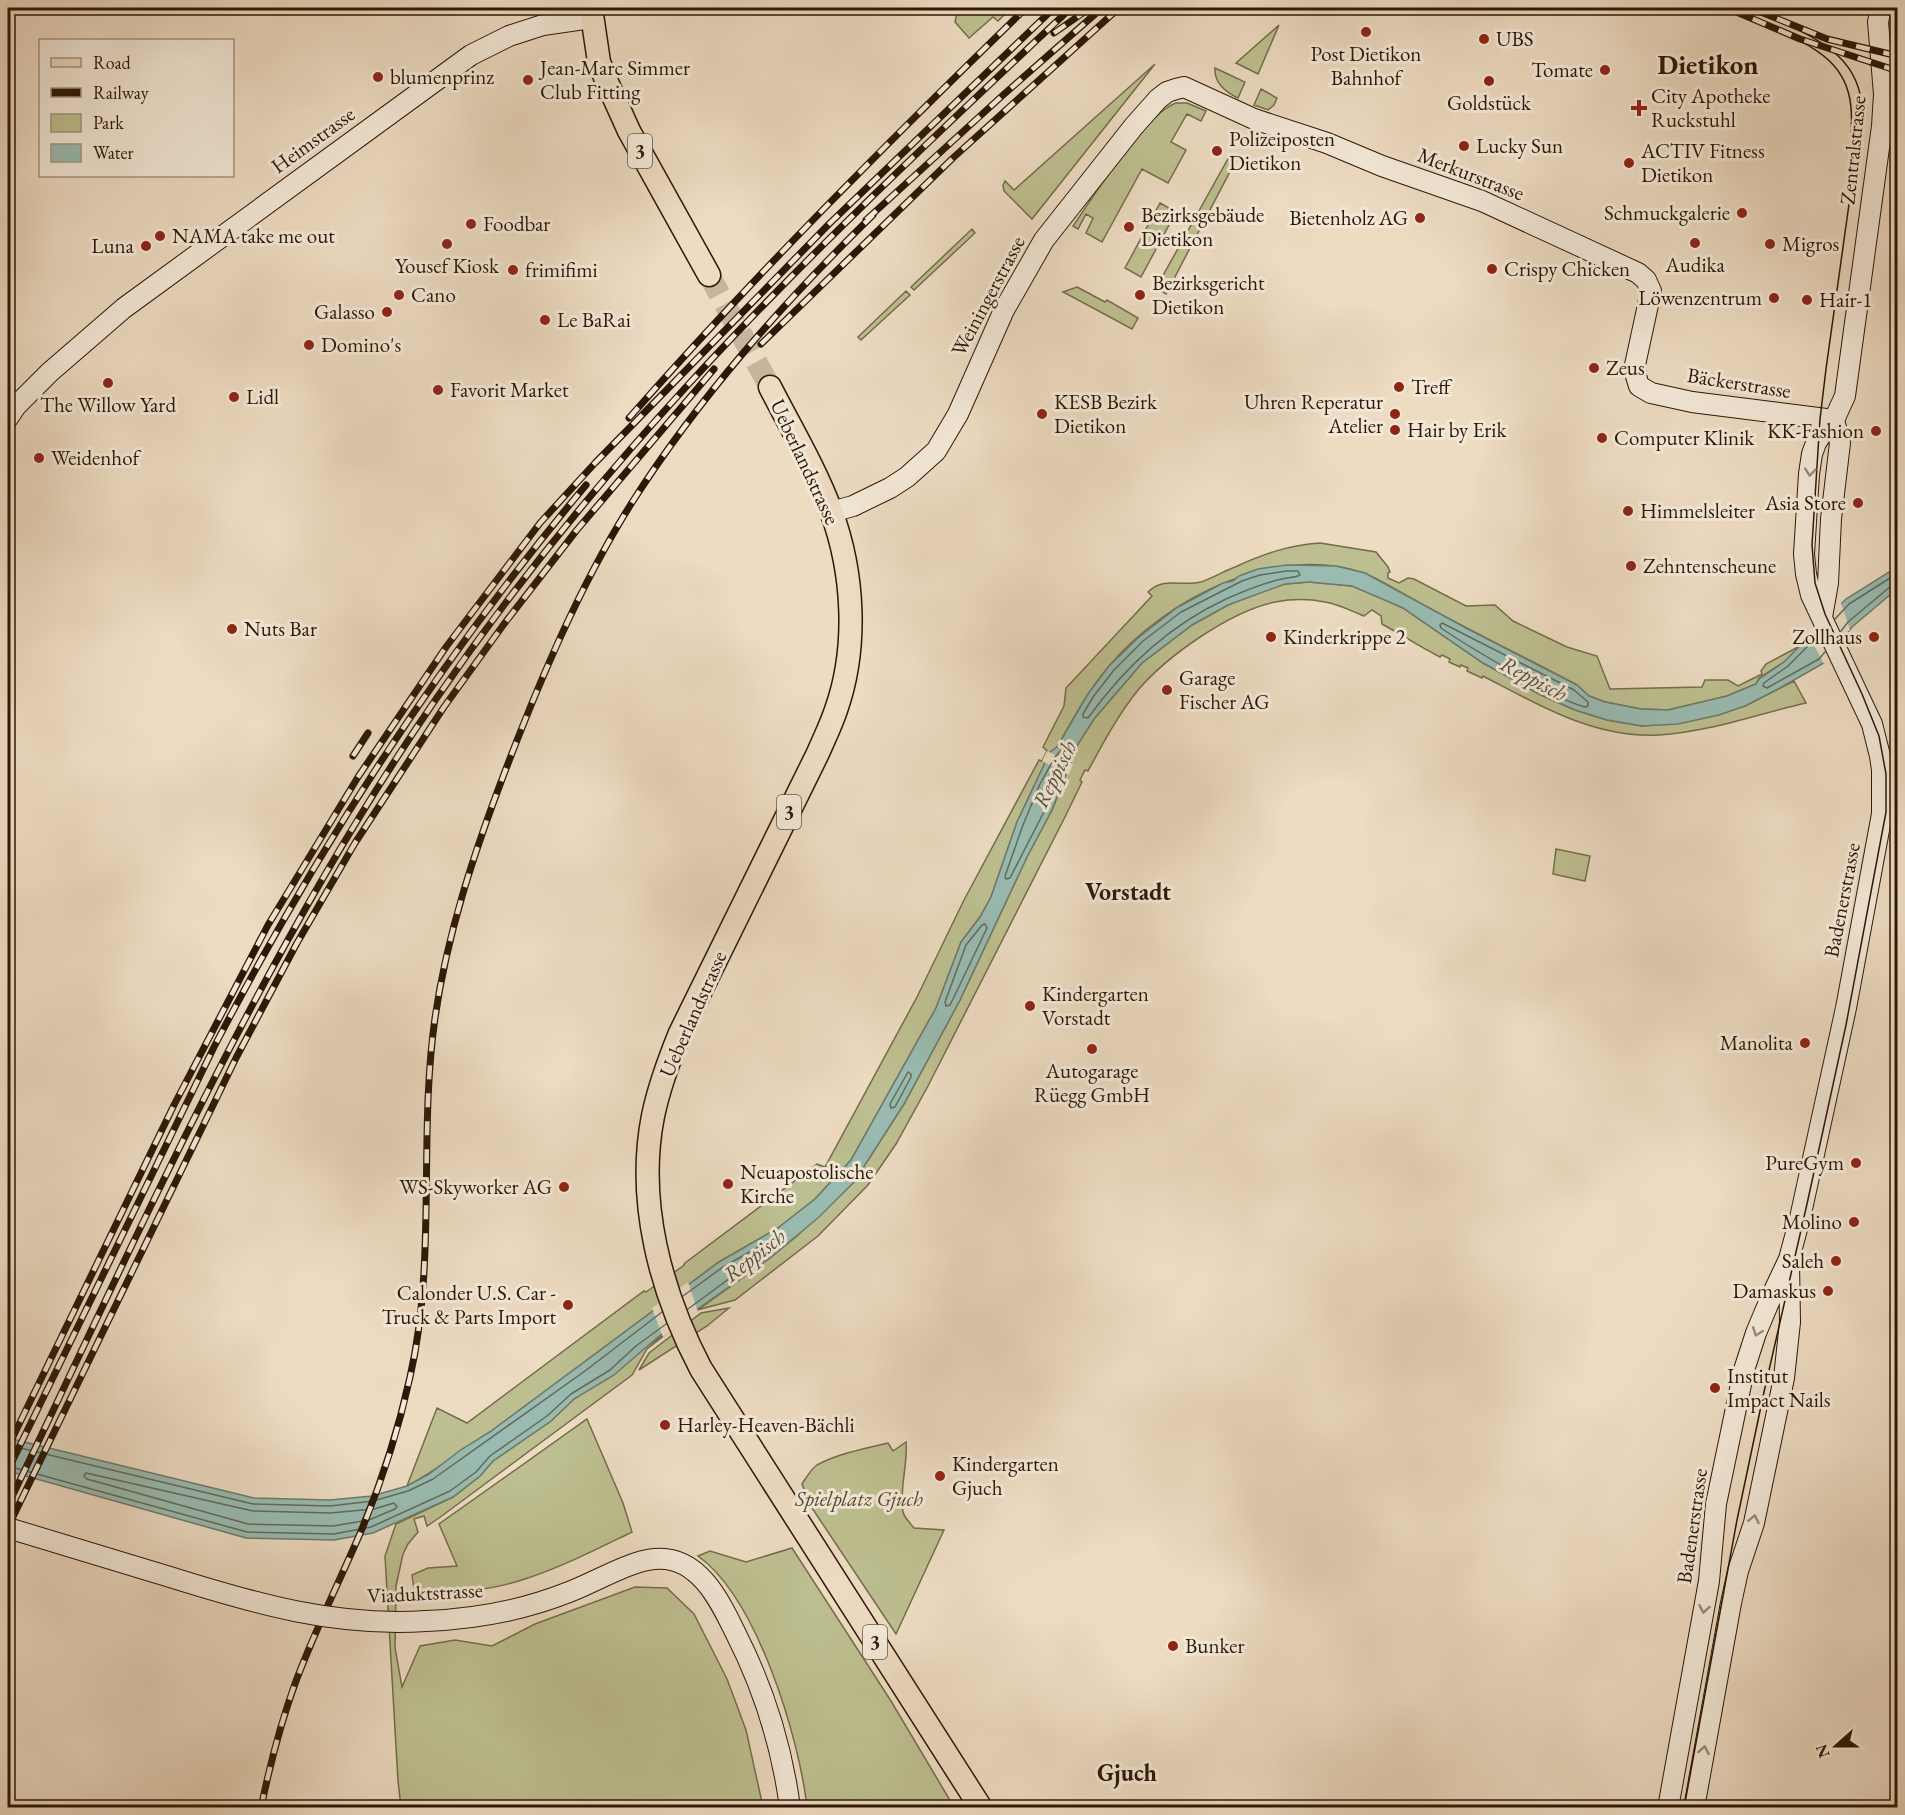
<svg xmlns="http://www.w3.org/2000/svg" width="1905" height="1815" font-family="'EB Garamond',serif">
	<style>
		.green { fill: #bdbf90; stroke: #746c4a; stroke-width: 1.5 }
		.water { fill: #99bbb1; stroke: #6d7a6c; stroke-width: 1.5 }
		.pier { fill: #eddbc2 }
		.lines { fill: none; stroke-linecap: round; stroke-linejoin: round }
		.shore { stroke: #626a5b; stroke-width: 1.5 }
		.primary-tunnel { stroke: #c6b49c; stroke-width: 22; stroke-dasharray: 22 11; stroke-linecap: butt }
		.secondary-casing { stroke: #2c1805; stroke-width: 22 }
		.primary-casing { stroke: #2c1805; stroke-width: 25 }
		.secondary { stroke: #f3e8d7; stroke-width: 20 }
		.primary { stroke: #eddbc2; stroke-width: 22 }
		.tram { stroke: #2c1805; stroke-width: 1.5 }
		.rail-casing { stroke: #2c1805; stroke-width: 7 }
		.rail { stroke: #f3e8d7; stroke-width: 4.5; stroke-dasharray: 14; stroke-linecap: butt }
		.secondary-bridge-casing { stroke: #2c1805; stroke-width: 22; stroke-linecap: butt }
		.secondary-bridge { stroke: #f3e8d7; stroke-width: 20 }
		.oneway { stroke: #998a78 }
		.poi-dot { fill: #8f2418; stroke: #f3e8d7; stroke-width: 2 }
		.labels { text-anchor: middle; stroke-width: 6; stroke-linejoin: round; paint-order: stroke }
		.shield { fill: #f3e8d7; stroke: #685644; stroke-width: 1.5 }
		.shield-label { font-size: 20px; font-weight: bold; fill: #2c1805 }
		.poi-label { font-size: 21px; fill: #2c1805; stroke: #f3e8d7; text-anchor: start }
		.street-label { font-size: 21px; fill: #2c1805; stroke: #f3e8d7 }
		.park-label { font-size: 21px; font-style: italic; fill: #584a2f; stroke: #f3e8d7 }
		.water-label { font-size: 22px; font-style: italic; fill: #525141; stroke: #f3e8d7 }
		.quarter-label { font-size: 24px; font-weight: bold; fill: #2c1805; stroke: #f3e8d7 }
		.district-label { font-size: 27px; font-weight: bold; fill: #2c1805; stroke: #f3e8d7 }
	</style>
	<rect width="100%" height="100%" fill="#eddbc2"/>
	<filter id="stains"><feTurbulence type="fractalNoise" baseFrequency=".00333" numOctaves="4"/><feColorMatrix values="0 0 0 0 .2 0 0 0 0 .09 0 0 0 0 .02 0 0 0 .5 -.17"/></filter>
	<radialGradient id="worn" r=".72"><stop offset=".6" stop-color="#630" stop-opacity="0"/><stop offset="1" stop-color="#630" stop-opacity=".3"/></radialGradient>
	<path class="green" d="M958,8H1011L998,21L993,17L969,38L955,22Z
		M1279,25L1258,74L1236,63Z
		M1155,64L1032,219L1004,191L1003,185L1005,181L1014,190Z
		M1215,68L1245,82L1238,98C1225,92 1214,83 1215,68Z
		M1261,89L1277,98L1274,105L1268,110L1254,105Z
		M1176,103H1187L1206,111L1201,121L1187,114L1171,142L1186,150L1168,183L1142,169L1102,242L1086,233L1093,218L1086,214L1078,229L1073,226C1093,197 1146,113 1176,103Z
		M1229,157L1236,160L1166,294L1156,288Z
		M1160,203L1176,212L1141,277L1125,268Z
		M972,229L975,233L914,290L911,287Z
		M1077,287L1105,302L1107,300L1138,318L1132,329L1063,292Z
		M906,291L910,295L861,340L858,337Z
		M1320,543L1376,552L1388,567L1390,572L1388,573V578L1399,583L1408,578L1414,579L1466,606L1495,605L1513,621L1567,647L1597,656L1610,689L1702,687L1705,680H1728L1738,686L1762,674L1761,671L1766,664L1802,645L1784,662L1759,678L1756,684L1727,696L1668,710L1641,709L1605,702L1589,696L1577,685C1532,661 1485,638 1440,614C1422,604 1405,595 1388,585C1380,581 1372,576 1364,573C1274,543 1167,598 1109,666C1088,691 1073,719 1057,747L1050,753L1017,822L991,897L980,917L961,942L936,1008L851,1160L815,1199L778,1228L719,1262L490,1432C462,1449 436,1471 407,1486L437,1408L467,1423L644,1291L646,1292L683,1266L685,1263L817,1164L825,1167L917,997L964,900L1039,760L1042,761L1047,751L1043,747L1064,706L1066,688L1152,596L1148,592C1165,576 1181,587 1201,582C1213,578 1224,571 1235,567C1263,554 1289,545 1320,543Z
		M1309,582L1352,586L1376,595L1403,608L1483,663L1541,695L1575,710L1607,720L1642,726L1745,706L1794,681L1806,703C1757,714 1709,732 1659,735C1595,739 1537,704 1483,676L1482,678L1467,671L1468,668L1461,665L1460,667L1449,662L1450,659L1442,655L1440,657C1420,647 1402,635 1382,624L1381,616L1372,610L1364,616C1352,611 1338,604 1325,602C1310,599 1291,599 1275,602C1231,611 1168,655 1138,690C1118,715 1103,743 1088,771L1085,770L1080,780L1082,782L1065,817L928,1086L896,1144L868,1185L818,1236L735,1300L697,1310L647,1349L632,1375L439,1518L427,1526L424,1516L414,1519L418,1532L408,1544L403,1554L396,1586L395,1648L402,1687L420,1646L455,1640L492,1646L535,1624L635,1587L667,1588L694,1614L727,1679L746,1730L763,1807H401L398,1781L385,1556L396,1524L453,1497L480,1476L493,1461L551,1421L574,1399L770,1258L797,1236L854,1182L904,1104L960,1000L1027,857L1052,810L1078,744L1094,719L1142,663L1192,625L1228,605L1259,592L1285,584Z
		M1556,849L1590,856L1585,881L1553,874Z
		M729,1308L707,1326L639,1370L649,1353L701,1313Z
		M587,1419L623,1503L632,1532C597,1549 562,1567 525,1579C490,1591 451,1593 415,1596L412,1575L428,1568L457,1566L439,1524Z
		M906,1442C908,1465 899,1489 903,1512C904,1517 910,1523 914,1528L944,1530L896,1634L810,1505L802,1484C806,1478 811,1469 817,1465C837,1454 866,1448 888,1443L893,1451Z
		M792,1548L891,1701L954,1807H807C799,1737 757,1598 698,1556L710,1551L746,1562Z"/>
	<path class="water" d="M1287,565L1336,566L1365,573L1466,628L1577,685L1589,696L1605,702L1641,709L1668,710L1727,696L1756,684L1759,679L1784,662L1846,599L1897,567V589L1852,627L1824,663L1780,688L1745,706L1719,715L1678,724L1642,726L1607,720L1575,710L1541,695L1483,663L1403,608L1352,586L1309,582L1285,584L1228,605L1192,625L1142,663L1094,719L1078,744L1052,810L1027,857L960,1000L904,1104L854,1182L819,1217L770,1258L658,1337L614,1375L574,1399L551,1421L493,1461L480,1476L453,1497L373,1533L334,1540L246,1538L8,1471V1438L254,1498L330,1500L372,1496L407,1486L429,1474L462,1449L490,1432L719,1262L778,1228L815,1199L851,1160L936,1008L961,942L980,917L991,897L1017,822L1050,752L1057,747L1088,694L1109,666L1139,637L1178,607L1223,583L1233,581L1239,576L1258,569Z"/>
	<path class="pier" d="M1840,600L1850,630L1847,632L1848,636L1836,653L1824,664L1808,634Z
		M1047,751L1073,764L1069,775L1042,761Z
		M688,1282L698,1312L663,1337L652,1308Z"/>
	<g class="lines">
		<path class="shore" d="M1287,571H1298L1300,575C1295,578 1289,577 1282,579C1263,583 1244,591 1226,599C1170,625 1124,668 1088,718L1083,717V714L1093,697L1114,670L1143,641L1181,612L1242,581L1260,575Z
			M1835,619L1849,604L1898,573
			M1442,623L1574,690L1588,702V706L1585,707C1563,701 1542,688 1522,677C1494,661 1467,646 1441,628L1440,625Z
			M1841,631L1848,622L1891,586L1898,585
			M1818,636L1788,666L1764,683L1763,686L1767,688L1819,659L1825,652
			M1064,747H1068L1069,751L1046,808L1010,878L1006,879L1005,876L1023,825L1040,784L1055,757Z
			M985,924L987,928L954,997L950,1005L946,1006L945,1002L966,945L982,925Z
			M908,1072L911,1074V1077L895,1107L891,1108L890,1104Z
			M683,1296L723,1267L780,1235L784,1236L783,1239L688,1309
			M8,1445L253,1504L330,1506L373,1501L408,1491L433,1479L585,1371L662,1312
			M8,1466L247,1532L334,1534L371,1527L450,1491L476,1472L490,1456L547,1416L571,1394L610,1370L636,1346L666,1324
			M86,1473L253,1511L330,1513L374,1509L394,1503L397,1507L395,1509L369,1520L333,1526L248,1524L87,1479L84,1476Z"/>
		<path class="primary-tunnel" d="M709,275L770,387"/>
		<g class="secondary-casing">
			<path id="secondary" d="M8,418L16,406L50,372L124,308L471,55L509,36L543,25L591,18
				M831,512L853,506L890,488L907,477L936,451L958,414L1004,310L1044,240L1134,126L1158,99L1167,92L1176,89L1184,87L1254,119L1327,143L1382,166L1482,201L1638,273L1646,280L1651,291L1635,365L1636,376L1639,386L1651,393L1692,402L1834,420
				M1822,617L1828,583L1831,519L1840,443L1834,420
				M426,1621C475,1619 524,1610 569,1592C593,1583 630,1561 654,1559C698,1554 720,1601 736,1634C764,1689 782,1746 790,1808
				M1668,1808L1709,1581L1716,1504L1744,1370L1756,1333L1772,1295L1789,1259L1800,1218L1846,1008L1882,814V770L1880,756L1872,724L1811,595L1806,574L1804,554L1809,474L1812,454L1816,443L1823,432L1834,420L1845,396L1882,126L1884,94L1878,22L1881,8
				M1694,1808L1731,1603L1738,1571L1754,1523L1784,1378L1790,1322L1789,1262"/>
		</g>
		<g class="primary-casing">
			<path id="primary" d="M591,8L599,62L606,80L629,131L709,275
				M770,387C791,428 815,468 831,511C854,573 858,648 836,710C831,725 824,739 818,753L680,1033C669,1060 659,1087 653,1116C636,1202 661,1293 701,1369L981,1808"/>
		</g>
		<use href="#secondary" class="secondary"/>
		<use href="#primary" class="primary"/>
		<path class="tram" d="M1775,28C1826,53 1856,69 1851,132
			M1684,1808L1737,1520L1764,1392L1807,1204L1846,1025L1886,812V774L1879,736L1862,694L1825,614L1815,583L1812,545L1820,419L1826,369L1862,111C1861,56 1816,39 1773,17"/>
		<g class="rail-casing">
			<path id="rail" d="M1727,8L1800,39L1898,71
				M1751,8L1827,39L1898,56
				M1054,33L1090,8
				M866,220L1002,96L1102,8
				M761,344L954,157L1119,8
				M629,418C755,275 890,140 1026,8
				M353,756L368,733
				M8,1447L174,1105L268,925L358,777L446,647L540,523L595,463L829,224L1054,8
				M8,1470L214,1047C318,847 441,658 586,485
				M8,1505C140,1231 263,950 436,699C512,589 596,485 686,387C808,254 940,131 1071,8
				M8,1527L236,1058L297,943L355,843L444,707L504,624L576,531L714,369
				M261,1808C270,1764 281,1722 296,1681C315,1631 338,1584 359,1536C381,1484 398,1432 410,1377C437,1259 418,1137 435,1018C447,934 474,853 504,774C539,682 579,587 631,504C699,397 783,303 873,215"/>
		</g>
		<use href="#rail" class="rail"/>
		<g class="secondary-bridge-casing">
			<path id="secondary-bridge" d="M8,1528C62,1544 116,1561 170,1577C256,1604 336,1627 426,1621"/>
		</g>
		<use href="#secondary-bridge" class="secondary-bridge"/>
	</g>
	<defs><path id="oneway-chevron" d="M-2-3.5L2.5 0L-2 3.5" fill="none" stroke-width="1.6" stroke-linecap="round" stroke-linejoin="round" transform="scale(1.5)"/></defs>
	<g class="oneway">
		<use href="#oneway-chevron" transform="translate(1810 472) rotate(96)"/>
		<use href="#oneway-chevron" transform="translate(1757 1332) rotate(111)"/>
		<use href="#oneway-chevron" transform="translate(1754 1519) rotate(-78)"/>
		<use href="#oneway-chevron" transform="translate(1704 1609) rotate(100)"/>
		<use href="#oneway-chevron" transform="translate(1704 1750) rotate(-80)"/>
	</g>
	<g class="poi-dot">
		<circle cx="1366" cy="32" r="6"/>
		<circle cx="1484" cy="39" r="6"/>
		<circle cx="1605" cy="70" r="6"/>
		<circle cx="378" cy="77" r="6"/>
		<circle cx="528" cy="80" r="6"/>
		<circle cx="1489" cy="81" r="6"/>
		<path d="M1636 99h6v6h6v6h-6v6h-6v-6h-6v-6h6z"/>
		<circle cx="1464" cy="146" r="6"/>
		<circle cx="1217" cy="151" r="6"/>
		<circle cx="1629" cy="163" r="6"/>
		<circle cx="1742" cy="213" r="6"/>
		<circle cx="1420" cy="218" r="6"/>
		<circle cx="471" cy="224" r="6"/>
		<circle cx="1129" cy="227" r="6"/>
		<circle cx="160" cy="236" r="6"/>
		<circle cx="1695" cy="243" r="6"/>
		<circle cx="447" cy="244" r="6"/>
		<circle cx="1770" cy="244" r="6"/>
		<circle cx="146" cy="246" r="6"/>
		<circle cx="1492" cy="269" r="6"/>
		<circle cx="513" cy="270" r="6"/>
		<circle cx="399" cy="295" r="6"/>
		<circle cx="1140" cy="295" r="6"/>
		<circle cx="1774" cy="298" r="6"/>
		<circle cx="1807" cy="300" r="6"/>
		<circle cx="387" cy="312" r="6"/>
		<circle cx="545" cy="320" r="6"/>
		<circle cx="309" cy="345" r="6"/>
		<circle cx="1594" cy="368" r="6"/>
		<circle cx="108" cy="383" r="6"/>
		<circle cx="1399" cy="387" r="6"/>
		<circle cx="438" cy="390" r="6"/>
		<circle cx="234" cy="397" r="6"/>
		<circle cx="1042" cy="414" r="6"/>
		<circle cx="1395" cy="414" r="6"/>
		<circle cx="1395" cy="430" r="6"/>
		<circle cx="1876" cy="431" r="6"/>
		<circle cx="1602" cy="438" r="6"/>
		<circle cx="39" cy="458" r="6"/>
		<circle cx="1858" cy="503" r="6"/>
		<circle cx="1628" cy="511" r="6"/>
		<circle cx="1631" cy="566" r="6"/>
		<circle cx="232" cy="629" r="6"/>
		<circle cx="1271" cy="637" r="6"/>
		<circle cx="1874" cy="637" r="6"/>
		<circle cx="1167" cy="690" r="6"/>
		<circle cx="1030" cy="1006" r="6"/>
		<circle cx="1805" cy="1043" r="6"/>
		<circle cx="1092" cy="1049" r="6"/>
		<circle cx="1856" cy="1163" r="6"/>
		<circle cx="728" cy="1184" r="6"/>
		<circle cx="564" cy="1187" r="6"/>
		<circle cx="1854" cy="1222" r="6"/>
		<circle cx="1836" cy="1261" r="6"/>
		<circle cx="1828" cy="1291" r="6"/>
		<circle cx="568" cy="1305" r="6"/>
		<circle cx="1715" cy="1388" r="6"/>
		<circle cx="665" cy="1425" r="6"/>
		<circle cx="940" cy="1476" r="6"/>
		<circle cx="1173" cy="1646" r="6"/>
	</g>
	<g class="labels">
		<g class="shield">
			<rect x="628" y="134" width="24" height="34" rx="4.5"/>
			<rect x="777" y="795" width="24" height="34" rx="4.5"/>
			<rect x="863" y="1625" width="24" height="34" rx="4.5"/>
		</g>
		<g class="shield-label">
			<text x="640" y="158">3</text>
			<text x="789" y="819">3</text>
			<text x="875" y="1649">3</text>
		</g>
		<g class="poi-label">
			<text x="1496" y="46">UBS</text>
			<text x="1366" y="61" text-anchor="middle">Post Dietikon<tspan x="1366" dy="24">Bahnhof</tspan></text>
			<text x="540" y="75">Jean-Marc Simmer<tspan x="540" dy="24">Club Fitting</tspan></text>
			<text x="1593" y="77" text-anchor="end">Tomate</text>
			<text x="390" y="84">blumenprinz</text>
			<text x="1651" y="103">City Apotheke<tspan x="1651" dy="24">Ruckstuhl</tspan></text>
			<text x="1489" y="110" text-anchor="middle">Goldstück</text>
			<text x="1229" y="146">Polizeiposten<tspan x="1229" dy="24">Dietikon</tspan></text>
			<text x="1476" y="153">Lucky Sun</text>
			<text x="1641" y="158">ACTIV Fitness<tspan x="1641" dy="24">Dietikon</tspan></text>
			<text x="1730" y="220" text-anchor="end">Schmuckgalerie</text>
			<text x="1141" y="222">Bezirksgebäude<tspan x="1141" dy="24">Dietikon</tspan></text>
			<text x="1408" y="225" text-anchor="end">Bietenholz AG</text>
			<text x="483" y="231">Foodbar</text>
			<text x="172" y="243">NAMA take me out</text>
			<text x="1782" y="251">Migros</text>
			<text x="134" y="253" text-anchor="end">Luna</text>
			<text x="1695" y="272" text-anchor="middle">Audika</text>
			<text x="447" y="273" text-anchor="middle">Yousef Kiosk</text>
			<text x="1504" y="276">Crispy Chicken</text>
			<text x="525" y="277">frimifimi</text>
			<text x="1152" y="290">Bezirksgericht<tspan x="1152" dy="24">Dietikon</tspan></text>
			<text x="411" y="302">Cano</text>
			<text x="1762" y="305" text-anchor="end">Löwenzentrum</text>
			<text x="1819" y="307">Hair-1</text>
			<text x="375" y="319" text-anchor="end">Galasso</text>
			<text x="557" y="327">Le BaRai</text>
			<text x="321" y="352">Domino's</text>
			<text x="1606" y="375">Zeus</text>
			<text x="1411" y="394">Treff</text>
			<text x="450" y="397">Favorit Market</text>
			<text x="246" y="404">Lidl</text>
			<text x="1054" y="409">KESB Bezirk<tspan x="1054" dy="24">Dietikon</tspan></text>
			<text x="1383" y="409" text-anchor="end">Uhren Reperatur<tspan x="1383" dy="24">Atelier</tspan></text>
			<text x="108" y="412" text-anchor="middle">The Willow Yard</text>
			<text x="1407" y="437">Hair by Erik</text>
			<text x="1864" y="438" text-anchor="end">KK-Fashion</text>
			<text x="1614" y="445">Computer Klinik</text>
			<text x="51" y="465">Weidenhof</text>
			<text x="1846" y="510" text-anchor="end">Asia Store</text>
			<text x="1640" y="518">Himmelsleiter</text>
			<text x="1643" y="573">Zehntenscheune</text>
			<text x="244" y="636">Nuts Bar</text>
			<text x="1283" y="644">Kinderkrippe 2</text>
			<text x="1862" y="644" text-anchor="end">Zollhaus</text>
			<text x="1179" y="685">Garage<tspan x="1179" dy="24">Fischer AG</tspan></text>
			<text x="1042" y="1001">Kindergarten<tspan x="1042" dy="24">Vorstadt</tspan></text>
			<text x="1793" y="1050" text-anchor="end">Manolita</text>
			<text x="1092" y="1078" text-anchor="middle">Autogarage<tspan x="1092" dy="24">Rüegg GmbH</tspan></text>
			<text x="1844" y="1170" text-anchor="end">PureGym</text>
			<text x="740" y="1179">Neuapostolische<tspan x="740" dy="24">Kirche</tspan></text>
			<text x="552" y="1194" text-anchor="end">WS-Skyworker AG</text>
			<text x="1842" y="1229" text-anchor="end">Molino</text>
			<text x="1824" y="1268" text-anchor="end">Saleh</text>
			<text x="1816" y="1298" text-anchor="end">Damaskus</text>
			<text x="556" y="1300" text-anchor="end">Calonder U.S. Car -<tspan x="556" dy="24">Truck &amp; Parts Import</tspan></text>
			<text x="1727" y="1383">Institut<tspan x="1727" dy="24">Impact Nails</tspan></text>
			<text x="677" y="1432">Harley-Heaven-Bächli</text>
			<text x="952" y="1471">Kindergarten<tspan x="952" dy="24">Gjuch</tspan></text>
			<text x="1185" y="1653">Bunker</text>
		</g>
		<g class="street-label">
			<text transform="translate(313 140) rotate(-36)" y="7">Heimstrasse</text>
			<text transform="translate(1853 150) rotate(-84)" y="7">Zentralstrasse</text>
			<text transform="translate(1471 174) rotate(21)" y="7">Merkurstrasse</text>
			<text transform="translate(988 296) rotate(-62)" y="7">Weiningerstrasse</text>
			<text transform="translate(1739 383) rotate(9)" y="7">Bäckerstrasse</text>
			<text transform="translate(805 462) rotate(65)" y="7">Ueberlandstrasse</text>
			<text transform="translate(1842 900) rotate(-79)" y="7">Badenerstrasse</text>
			<text transform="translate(693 1014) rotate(-66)" y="7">Ueberlandstrasse</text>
			<text transform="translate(1692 1526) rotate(-82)" y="7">Badenerstrasse</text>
			<text transform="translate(425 1593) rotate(-3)" y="7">Viaduktstrasse</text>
		</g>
		<g class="park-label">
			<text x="859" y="1506">Spielplatz Gjuch</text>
		</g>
		<g class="water-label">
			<text transform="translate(1534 678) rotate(28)" y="8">Reppisch</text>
			<text transform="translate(1054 774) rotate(-64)" y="8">Reppisch</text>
			<text transform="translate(754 1255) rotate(-38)" y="8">Reppisch</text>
		</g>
		<g class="quarter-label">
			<text x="1128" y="900">Vorstadt</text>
			<text x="1127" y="1781">Gjuch</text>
		</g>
		<g class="district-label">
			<text x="1708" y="74">Dietikon</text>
		</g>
	</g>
	<rect width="1905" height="1815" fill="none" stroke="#eddbc2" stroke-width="30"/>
	<rect x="9" y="9" width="1887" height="1797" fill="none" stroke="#2c1805" stroke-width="3"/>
	<rect x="15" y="15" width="1875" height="1785" fill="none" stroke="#2c1805" stroke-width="1.5"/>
	<rect x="39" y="39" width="195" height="138" fill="#f3e8d7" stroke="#a39583" stroke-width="1.5"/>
	<rect x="51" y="58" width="30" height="9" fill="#eddbc2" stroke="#a39583" stroke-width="1.5"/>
	<text x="93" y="69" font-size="18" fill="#2c1805">Road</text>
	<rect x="51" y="88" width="30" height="9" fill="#2c1805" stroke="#a39583" stroke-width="1.5"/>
	<text x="93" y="99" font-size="18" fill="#2c1805">Railway</text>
	<rect x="51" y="114" width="30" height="18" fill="#bdbf90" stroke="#a39583" stroke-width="1.5"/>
	<text x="93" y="129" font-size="18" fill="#2c1805">Park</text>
	<rect x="51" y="144" width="30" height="18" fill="#99bbb1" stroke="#a39583" stroke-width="1.5"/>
	<text x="93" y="159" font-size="18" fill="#2c1805">Water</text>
	<g transform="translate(1836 1746) rotate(249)" stroke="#f3e8d7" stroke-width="4.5" paint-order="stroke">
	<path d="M0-4.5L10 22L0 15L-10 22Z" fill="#2c1805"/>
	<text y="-9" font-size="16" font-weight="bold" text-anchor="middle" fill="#2c1805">N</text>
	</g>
	<rect width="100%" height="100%" filter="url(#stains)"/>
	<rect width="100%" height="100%" fill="url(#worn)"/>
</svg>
